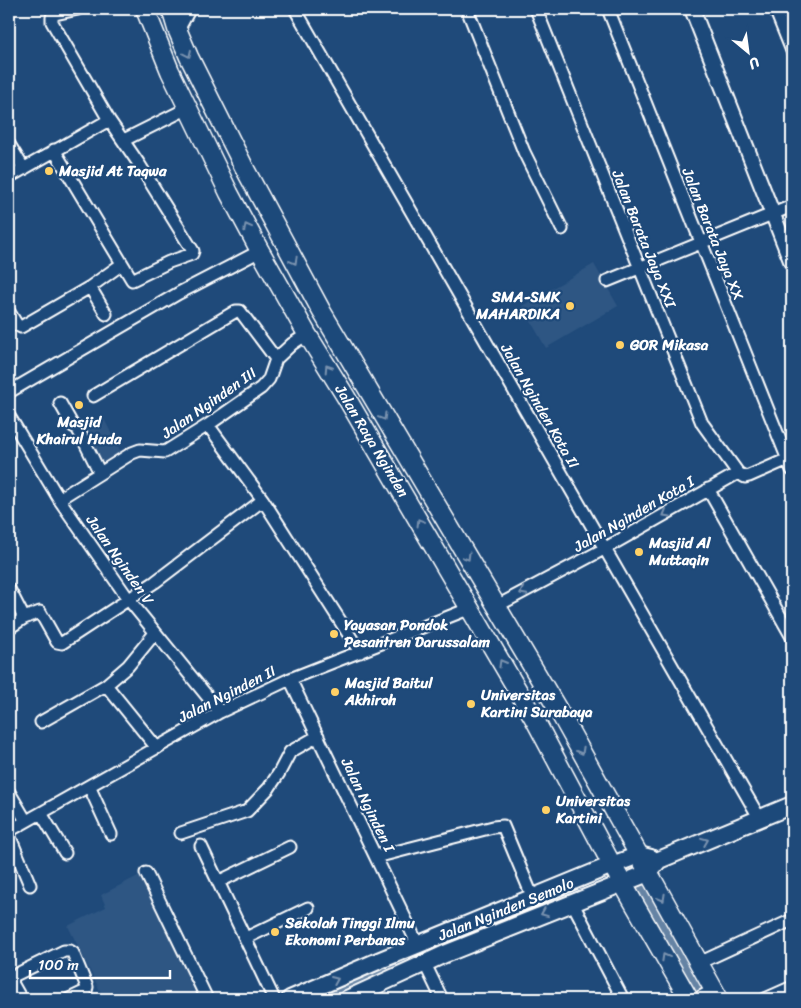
<svg xmlns="http://www.w3.org/2000/svg" width="801" height="1008" font-family="Sriracha,sans-serif">
	<style>
		.built { fill: #2e5683 }
		.lines { fill: none; stroke-linecap: round; stroke-linejoin: round }
		.river { stroke: #6583a4; stroke-width: 16 }
		.minor-casing { stroke: #fff; stroke-width: 15 }
		.tertiary-casing { stroke: #fff; stroke-width: 18 }
		.secondary-casing { stroke: #fff; stroke-width: 20 }
		.primary-casing { stroke: #fff; stroke-width: 21 }
		.minor { stroke: #1f4a7a; stroke-width: 11 }
		.tertiary { stroke: #1f4a7a; stroke-width: 14 }
		.secondary { stroke: #1f4a7a; stroke-width: 16 }
		.primary { stroke: #1f4a7a; stroke-width: 18 }
		.oneway { stroke: #7992af }
		.poi-dot { fill: #ffd166; stroke: #1f4a7a; stroke-width: 2 }
		.labels { text-anchor: middle; stroke-width: 4.5; stroke-linejoin: round; paint-order: stroke }
		.poi-label { font-size: 15px; font-weight: bold; fill: #fff; stroke: #1f4a7a; text-anchor: start }
		.street-label { font-size: 15px; fill: #fff; stroke: #1f4a7a }
	</style>
	<rect width="100%" height="100%" fill="#1f4a7a"/>
	<filter id="ink" filterUnits="userSpaceOnUse"><feTurbulence type="fractalNoise" baseFrequency=".02" numOctaves="2"/><feDisplacementMap in="SourceGraphic" scale="10" xChannelSelector="R" yChannelSelector="G"/><feConvolveMatrix kernelMatrix="1 2 1 2 8 2 1 2 1" color-interpolation-filters="sRGB"/></filter>
	<g filter="url(#ink)">
		<path class="built" d="M594,264L618,306L546,348L522,306Z
			M104,419L122,454L97,466L80,431Z
			M140,875L203,999H104L68,926L106,907L101,895Z"/>
		<g class="lines">
			<path class="river" d="M610,872L626,865L703,999
				M314,999L491,923"/>
			<g class="minor-casing">
				<path id="minor" d="M295,9L760,819
					M467,9L524,152L562,229
					M536,9L702,423L738,473
					M608,9L792,470
					M775,9L792,51
					M124,140L188,108
					M9,144L24,169
					M54,150L132,280L169,262L192,254L193,251L139,164L109,120L52,22V17L55,14L78,9
					M9,177L109,120
					M607,281L792,206
					M90,287L106,314
					M9,312L17,325L21,327L90,287L122,264
					M9,392L179,293L260,251
					M93,396L236,311H240L276,359
					M60,403L73,426L77,428L82,437L100,473
					M9,416L59,499L129,600L220,712
					M208,425L263,500L360,652
					M708,489L792,637
					M59,499L132,453L140,450L165,452L208,425L261,388L269,379L276,359L292,344L307,334
					M9,589L24,618
					M497,606L604,549L738,473L745,477L749,476L788,459
					M9,628L24,618L40,612L57,642L62,643L155,582L263,500
					M290,679L418,945
					M106,685L157,748
					M41,722L106,685L128,666L155,633
					M89,786L111,834
					M9,792L26,821
					M41,813L65,853
					M9,831L220,712L290,679L471,608
					M181,833L247,811L269,788L279,773L290,752L318,736
					M9,835L30,885
					M201,846L274,999
					M376,857L493,827L503,826L533,898
					M146,873L207,999
					M218,882L290,847
					M572,902L623,999
					M246,938L308,908
					M699,963L792,920
					M425,964L442,999
					M21,999L12,983L11,978L13,976L64,951H70L73,953L87,987L86,991L69,999
					M765,999L792,987"/>
			</g>
			<g class="tertiary-casing">
				<path id="tertiary" d="M692,9L792,263
					M177,29L188,9"/>
			</g>
			<g class="secondary-casing">
				<path id="secondary" d="M290,999L378,961L612,865L639,855L651,858
					M347,999L445,954L648,873L659,860L792,805
					M702,999L715,992"/>
			</g>
			<g class="primary-casing">
				<path id="primary" d="M145,9L170,71L229,193L260,251L307,334L346,397L535,720L612,865L689,999
					M171,9L177,29L189,57L245,169L322,312L557,708L719,999"/>
			</g>
			<use href="#minor" class="minor"/>
			<use href="#tertiary" class="tertiary"/>
			<use href="#secondary" class="secondary"/>
			<use href="#primary" class="primary"/>
		</g>
		<defs><path id="oneway-chevron" d="M-2-3.5L2.5 0L-2 3.5" fill="none" stroke-width="1.6" stroke-linecap="round" stroke-linejoin="round" transform="scale(1.25)"/></defs>
		<g class="oneway">
			<use href="#oneway-chevron" transform="translate(188 54) rotate(65)"/>
			<use href="#oneway-chevron" transform="translate(247 227) rotate(-118)"/>
			<use href="#oneway-chevron" transform="translate(294 261) rotate(61)"/>
			<use href="#oneway-chevron" transform="translate(328 368) rotate(-123)"/>
			<use href="#oneway-chevron" transform="translate(383 417) rotate(59)"/>
			<use href="#oneway-chevron" transform="translate(666 514) rotate(150)"/>
			<use href="#oneway-chevron" transform="translate(420 522) rotate(-121)"/>
			<use href="#oneway-chevron" transform="translate(467 557) rotate(59)"/>
			<use href="#oneway-chevron" transform="translate(523 592) rotate(152)"/>
			<use href="#oneway-chevron" transform="translate(502 663) rotate(-120)"/>
			<use href="#oneway-chevron" transform="translate(581 751) rotate(61)"/>
			<use href="#oneway-chevron" transform="translate(705 841) rotate(-22)"/>
			<use href="#oneway-chevron" transform="translate(662 898) rotate(61)"/>
			<use href="#oneway-chevron" transform="translate(544 913) rotate(158)"/>
			<use href="#oneway-chevron" transform="translate(665 957) rotate(-119)"/>
			<use href="#oneway-chevron" transform="translate(335 980) rotate(-23)"/>
		</g>
	</g>
	<g class="poi-dot">
		<circle cx="49" cy="171" r="5"/>
		<circle cx="570" cy="306" r="5"/>
		<circle cx="620" cy="345" r="5"/>
		<circle cx="79" cy="405" r="5"/>
		<circle cx="639" cy="552" r="5"/>
		<circle cx="334" cy="634" r="5"/>
		<circle cx="335" cy="692" r="5"/>
		<circle cx="471" cy="704" r="5"/>
		<circle cx="546" cy="810" r="5"/>
		<circle cx="275" cy="932" r="5"/>
	</g>
	<g class="labels">
		<g class="poi-label">
			<text x="59" y="176">Masjid At Taqwa</text>
			<text x="560" y="302" text-anchor="end">SMA-SMK<tspan x="560" dy="17">MAHARDIKA</tspan></text>
			<text x="630" y="350">GOR Mikasa</text>
			<text x="79" y="427" text-anchor="middle">Masjid<tspan x="79" dy="17">Khairul Huda</tspan></text>
			<text x="649" y="548">Masjid Al<tspan x="649" dy="17">Muttaqin</tspan></text>
			<text x="344" y="630">Yayasan Pondok<tspan x="344" dy="17">Pesantren Darussalam</tspan></text>
			<text x="345" y="688">Masjid Baitul<tspan x="345" dy="17">Akhiroh</tspan></text>
			<text x="481" y="700">Universitas<tspan x="481" dy="17">Kartini Surabaya</tspan></text>
			<text x="556" y="806">Universitas<tspan x="556" dy="17">Kartini</tspan></text>
			<text x="285" y="928">Sekolah Tinggi Ilmu<tspan x="285" dy="17">Ekonomi Perbanas</tspan></text>
		</g>
		<g class="street-label">
			<text transform="translate(713 234) rotate(68)" y="5">Jalan Barata Jaya XX</text>
			<text transform="translate(644 239) rotate(68)" y="5">Jalan Barata Jaya XXI</text>
			<text transform="translate(209 403) rotate(-35)" y="5">Jalan Nginden III</text>
			<text transform="translate(540 406) rotate(60)" y="5">Jalan Nginden Kota II</text>
			<text transform="translate(372 441) rotate(59)" y="5">Jalan Raya Nginden</text>
			<text transform="translate(634 514) rotate(-30)" y="5">Jalan Nginden Kota I</text>
			<text transform="translate(120 560) rotate(55)" y="5">Jalan Nginden V</text>
			<text transform="translate(227 694) rotate(-27)" y="5">Jalan Nginden II</text>
			<text transform="translate(368 805) rotate(64)" y="5">Jalan Nginden I</text>
			<text transform="translate(506 909) rotate(-22)" y="5">Jalan Nginden Semolo</text>
		</g>
	</g>
	<rect width="801" height="1008" fill="none" stroke="#1f4a7a" stroke-width="30"/>
	<rect x="15" y="15" width="771" height="978" fill="none" stroke="#fff" stroke-width="2" filter="url(#ink)"/>
	<g transform="translate(748 52) rotate(151)" stroke="#1f4a7a" stroke-width="4" paint-order="stroke">
	<path d="M0-4L9 19L0 12L-9 19Z" fill="#ffffff"/>
	<text y="-8" font-size="14" font-weight="bold" text-anchor="middle" fill="#ffffff">U</text>
	</g>
	<path d="M30 970v8h140v-8" fill="none" stroke="#ffffff" stroke-width="2.5"/>
	<text x="38" y="970" font-size="15" fill="#ffffff" stroke="#1f4a7a" stroke-width="4" paint-order="stroke">100 m</text>
</svg>
